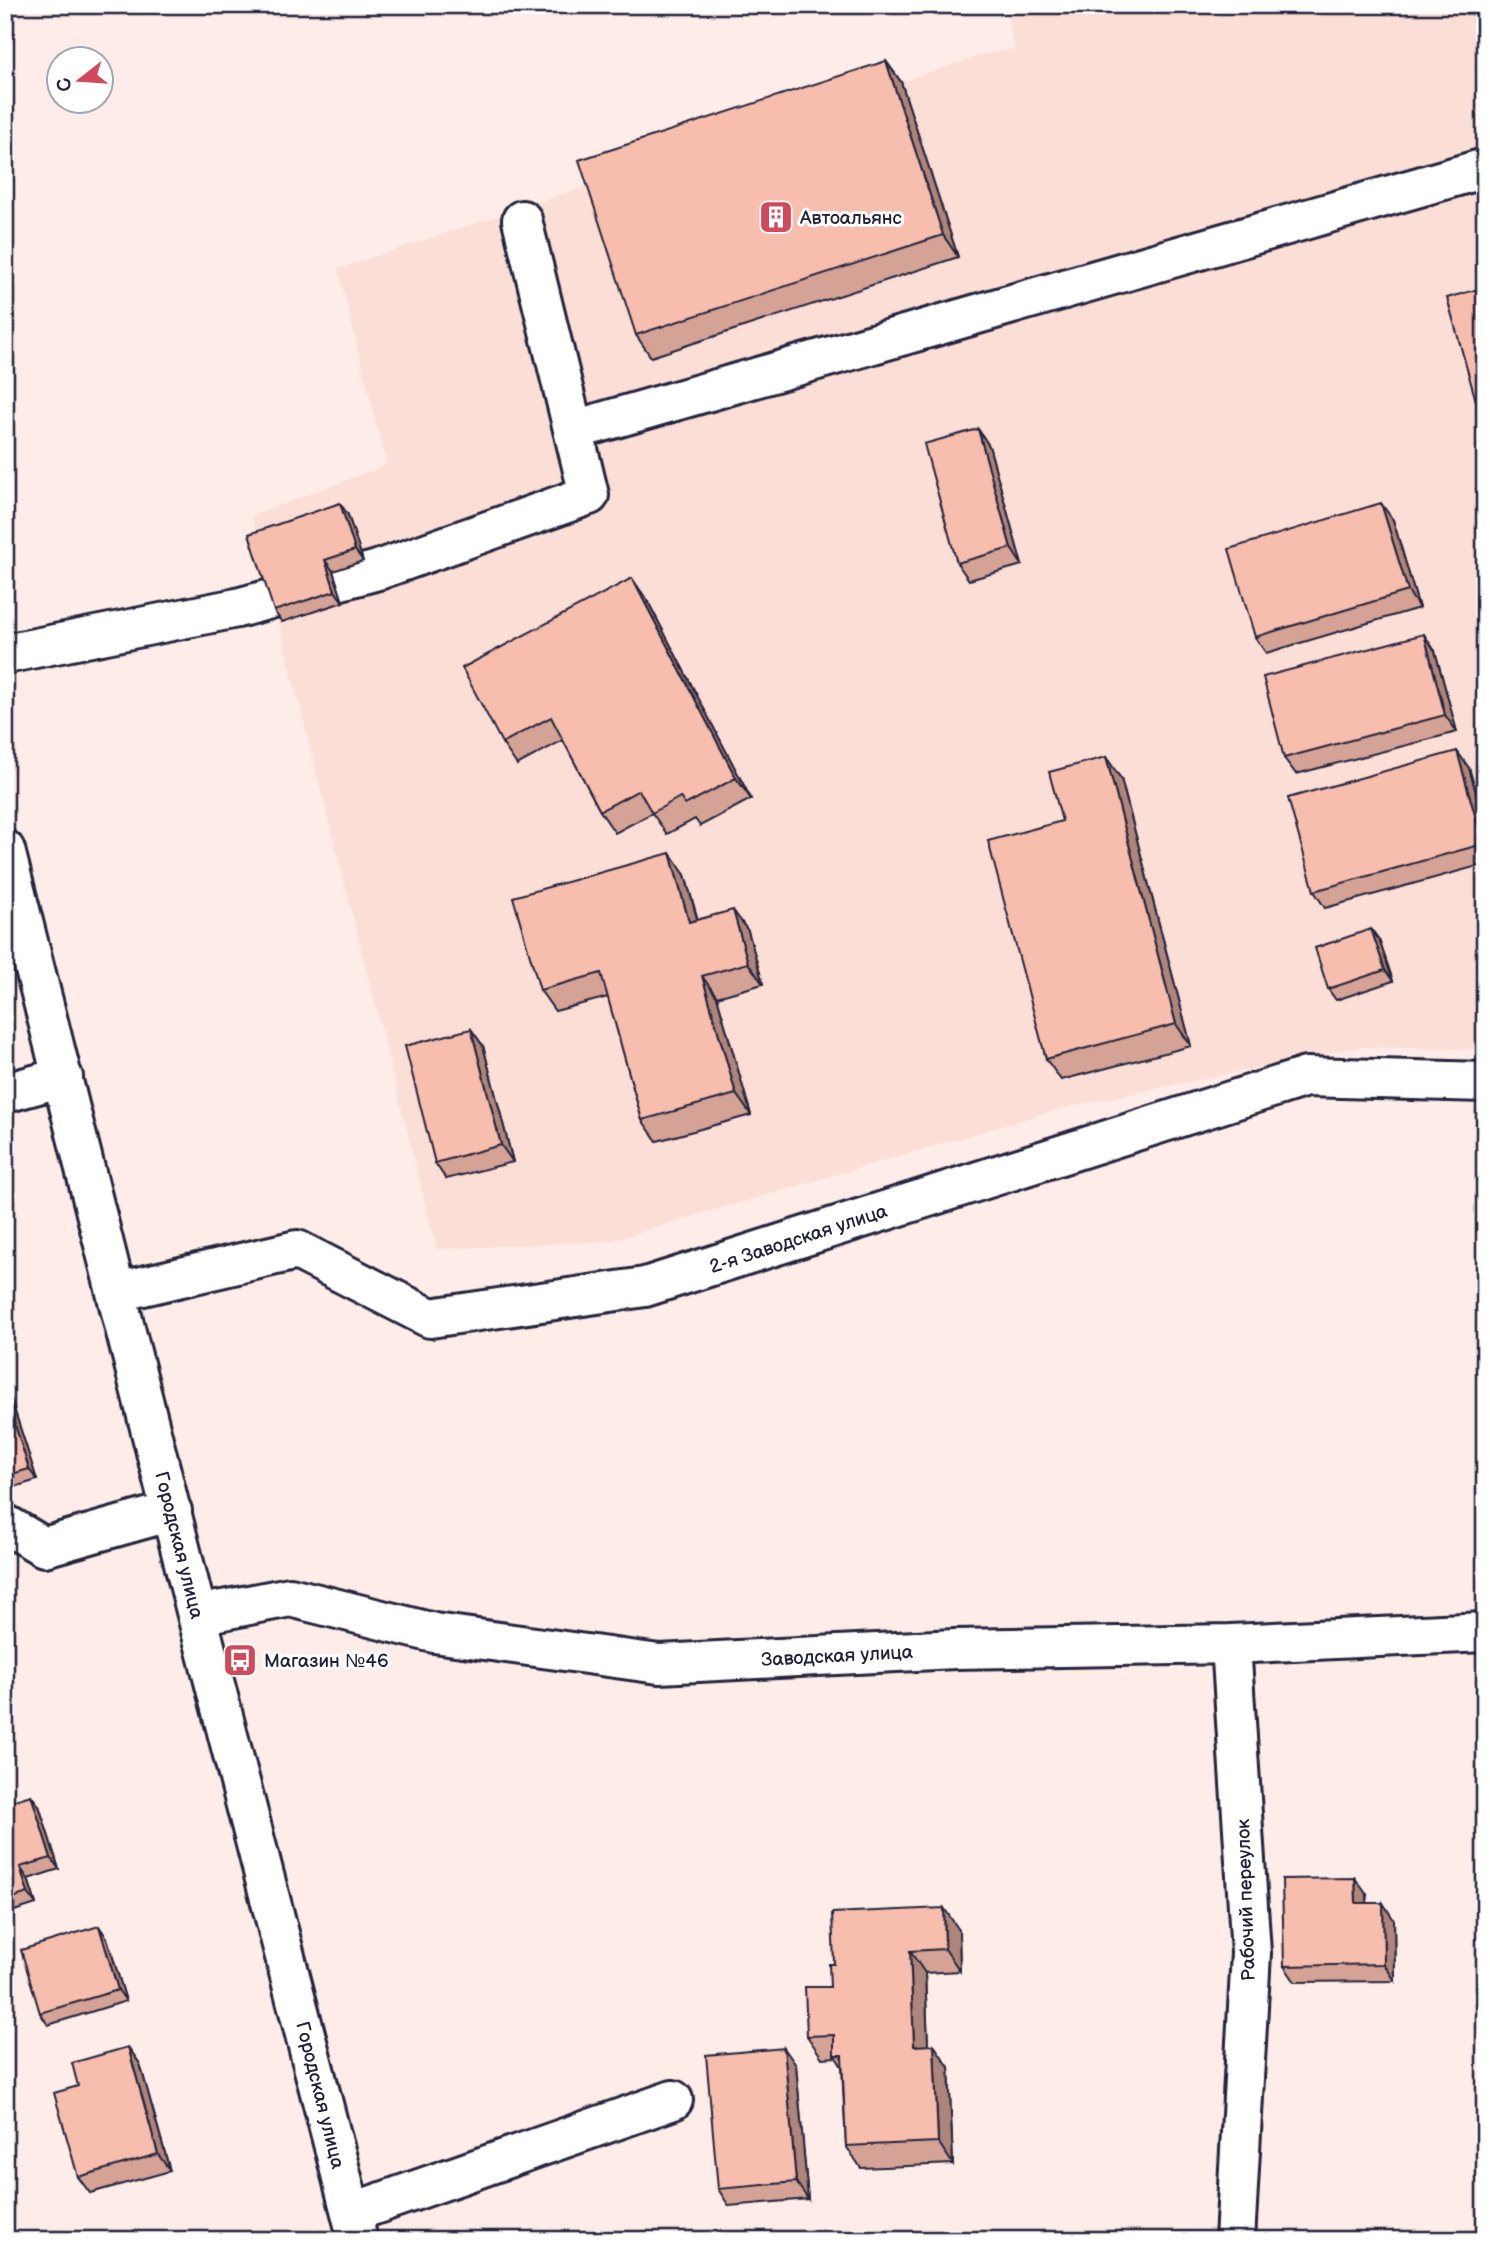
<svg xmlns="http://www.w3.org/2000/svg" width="1490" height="2245" font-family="'Balsamiq Sans',sans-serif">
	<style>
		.built { fill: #fbded6 }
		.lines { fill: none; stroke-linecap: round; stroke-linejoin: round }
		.minor-casing { stroke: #22223b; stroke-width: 44 }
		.minor { stroke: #fff; stroke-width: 38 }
		.wall { fill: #d4a396; stroke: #22223b; stroke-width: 2 }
		.shaded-wall { fill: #ad857a; stroke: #22223b; stroke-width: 2 }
		.building { fill: #f7beae; stroke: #22223b; stroke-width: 2 }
		.labels { text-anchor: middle; stroke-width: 6; stroke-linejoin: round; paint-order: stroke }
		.poi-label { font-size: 19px; fill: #22223b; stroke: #fff; text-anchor: start }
		.street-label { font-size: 19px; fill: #22223b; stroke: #fff }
	</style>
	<rect width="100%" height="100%" fill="#fdece7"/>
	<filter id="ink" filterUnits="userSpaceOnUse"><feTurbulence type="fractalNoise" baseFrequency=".0143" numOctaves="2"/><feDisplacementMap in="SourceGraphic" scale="14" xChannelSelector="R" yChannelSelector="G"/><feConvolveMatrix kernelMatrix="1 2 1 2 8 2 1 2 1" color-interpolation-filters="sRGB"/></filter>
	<g filter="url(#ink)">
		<path class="built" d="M1004,5H1485V1049L1357,1047L1062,1108L609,1241L437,1249L252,516L387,465L338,269L982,55L1015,49Z"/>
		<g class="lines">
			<g class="minor-casing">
				<path id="minor" d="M574,430L1485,168
					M5,654L237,608L378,570L589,495L522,220
					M5,850L197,1615L358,2240
					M5,1093L63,1077
					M117,1292L297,1250L430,1318L645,1287L1306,1077L1485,1082
					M5,1524L44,1547L172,1511
					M197,1615L290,1597L434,1633L659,1664L955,1649L1231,1644L1485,1632
					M1231,1644L1251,1953L1235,2240
					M351,2213L673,2100"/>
			</g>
			<use href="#minor" class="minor"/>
		</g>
		<path class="wall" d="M886,61L901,82L958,257L651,357L636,335Z
			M978,429L989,446L1022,565L969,580L957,563Z
			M348,515L363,561L333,571L343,602L282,622L274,611Z
			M1393,520L1419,608L1266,653L1255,637Z
			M647,600L751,799L700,826L695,819L667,834L652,813L615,833L600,811L563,740L517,765L502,743Z
			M1435,651L1457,732L1296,774L1284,758Z
			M1106,757L1121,779L1191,1046L1061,1080L1046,1059L1062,821Z
			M1469,768L1485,825V864L1325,908L1314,891Z
			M685,875L698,920L748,931L763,984L717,997L751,1115L657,1141L642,1120L608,997L555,1011L540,990Z
			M1371,929L1379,940L1393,981L1336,1000L1328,989Z
			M471,1029L483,1046L513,1162L446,1179L435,1163Z
			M5,1381L37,1480L5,1490Z
			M5,1661L11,1680L5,1682Z
			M31,1795L39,1806L59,1869L28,1879L36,1904L14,1911L6,1900Z
			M1367,1895V1903L1394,1920L1395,1981L1295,1982L1284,1966Z
			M959,1930L960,1971L925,1973L928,2045L949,2067L953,2164L861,2168L846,2146L842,2067L836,2057L822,2058L807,2036L830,1987L834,1964Z
			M107,1938L126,2001L48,2025L40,2013Z
			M128,2047L140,2064L170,2171L90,2193L78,2177V2086Z
			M796,2065L808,2199L729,2206L718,2189Z"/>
		<path class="shaded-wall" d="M886,61L901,82L958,257L943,235Z
			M978,429L989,446L1022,565L1011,548Z
			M340,503L348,515L363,561L355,550Z
			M1381,503L1393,520L1419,608L1408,591Z
			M325,560L333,571L343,602L335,591Z
			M632,578L647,600L751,799L736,778Z
			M1424,634L1435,651L1457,732L1445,715Z
			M1457,751L1469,768L1485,825V847L1483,844Z
			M1106,757L1121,779L1191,1046L1176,1024Z
			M670,853L685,875L704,944L689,922Z
			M733,910L748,931L763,984L748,963Z
			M1371,929L1379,940L1393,981L1385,970Z
			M702,976L717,997L751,1115L736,1094Z
			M471,1029L483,1046L513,1162L501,1145Z
			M5,1381L37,1480L29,1469L5,1394Z
			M5,1661L11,1680L5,1672Z
			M31,1795L39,1806L59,1869L51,1858Z
			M20,1867L28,1879L36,1904L28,1893Z
			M1355,1878L1367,1895L1368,1920L1356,1903Z
			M1383,1903L1394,1920L1395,1981L1384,1964Z
			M944,1908L959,1930L960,1971L945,1949Z
			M99,1926L107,1938L126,2001L118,1990Z
			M910,1951L925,1973L929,2067L914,2046Z
			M934,2045L949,2067L953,2164L938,2142Z
			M128,2047L140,2064L170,2171L158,2154Z
			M784,2048L796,2065L808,2199L796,2182Z"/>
		<path class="building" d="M886,61L943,235L636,335L579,160Z
			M1485,287V414L1480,415L1447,298Z
			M978,429L1011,548L957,563L924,444Z
			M340,503L355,550L325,560L335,591L274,611L249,534Z
			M1381,503L1408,591L1255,637L1229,549Z
			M632,578L736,778L685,805L680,797L652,813L639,790L600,811L551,717L502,743L462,668Z
			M1424,634L1445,715L1284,758L1263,677Z
			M1457,751L1483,844L1314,891L1288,798Z
			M1106,757L1176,1024L1046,1059L988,841L1062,821L1049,772Z
			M670,853L689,922L733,910L748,963L702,976L736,1094L642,1120L601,973L540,990L513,897Z
			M1371,929L1385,970L1328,989L1315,948Z
			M471,1029L501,1145L435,1163L405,1046Z
			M5,1394L29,1469L5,1476Z
			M31,1795L51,1858L20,1867L28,1893L6,1900L5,1803Z
			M1355,1878L1356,1903H1383L1384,1964L1284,1966L1282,1879Z
			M944,1908L945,1949L910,1951L914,2046L934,2045L938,2142L846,2146L842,2055H834V2035L807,2036L805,1987H830L829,1964H834L832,1913Z
			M99,1926L118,1990L40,2013L21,1950Z
			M128,2047L158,2154L78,2177L54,2093L78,2086L72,2063Z
			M784,2048L796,2182L718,2189L706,2055Z"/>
	</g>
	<defs>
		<g id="building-square" transform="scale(1.75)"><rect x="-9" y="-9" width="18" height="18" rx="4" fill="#d1495b" stroke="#fff"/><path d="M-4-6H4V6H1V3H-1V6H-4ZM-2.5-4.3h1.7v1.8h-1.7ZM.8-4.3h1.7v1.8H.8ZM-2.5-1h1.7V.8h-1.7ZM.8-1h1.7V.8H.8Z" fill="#fff"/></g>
		<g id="bus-square" transform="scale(1.75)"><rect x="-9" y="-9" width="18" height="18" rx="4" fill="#d1495b" stroke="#fff"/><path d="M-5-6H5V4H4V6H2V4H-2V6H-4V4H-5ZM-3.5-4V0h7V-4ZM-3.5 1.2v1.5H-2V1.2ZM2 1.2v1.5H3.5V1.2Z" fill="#fff"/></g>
	</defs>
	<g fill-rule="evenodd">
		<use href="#building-square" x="776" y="217"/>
		<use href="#bus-square" x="240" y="1660"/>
	</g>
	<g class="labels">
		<g class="poi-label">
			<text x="800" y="224">Автоальянс</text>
			<text x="264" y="1667">Магазин №46</text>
		</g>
		<g class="street-label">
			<text transform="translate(798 1238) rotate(-18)" y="7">2-я Заводская улица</text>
			<text transform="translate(180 1545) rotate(76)" y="7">Городская улица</text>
			<text transform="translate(837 1655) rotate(-3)" y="7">Заводская улица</text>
			<text transform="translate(1245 1900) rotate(-92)" y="7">Рабочий переулок</text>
			<text transform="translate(321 2095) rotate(76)" y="7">Городская улица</text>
		</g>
	</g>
	<rect width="1490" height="2245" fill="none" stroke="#fff" stroke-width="28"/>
	<rect x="14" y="14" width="1462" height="2217" fill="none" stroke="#22223b" stroke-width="2.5" filter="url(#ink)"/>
	<g transform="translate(80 80) rotate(253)"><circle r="33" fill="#ffffff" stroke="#a7a7b1" stroke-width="2"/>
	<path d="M0-5L12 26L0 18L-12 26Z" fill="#d1495b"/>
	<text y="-10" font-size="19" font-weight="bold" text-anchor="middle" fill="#22223b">С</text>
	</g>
</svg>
